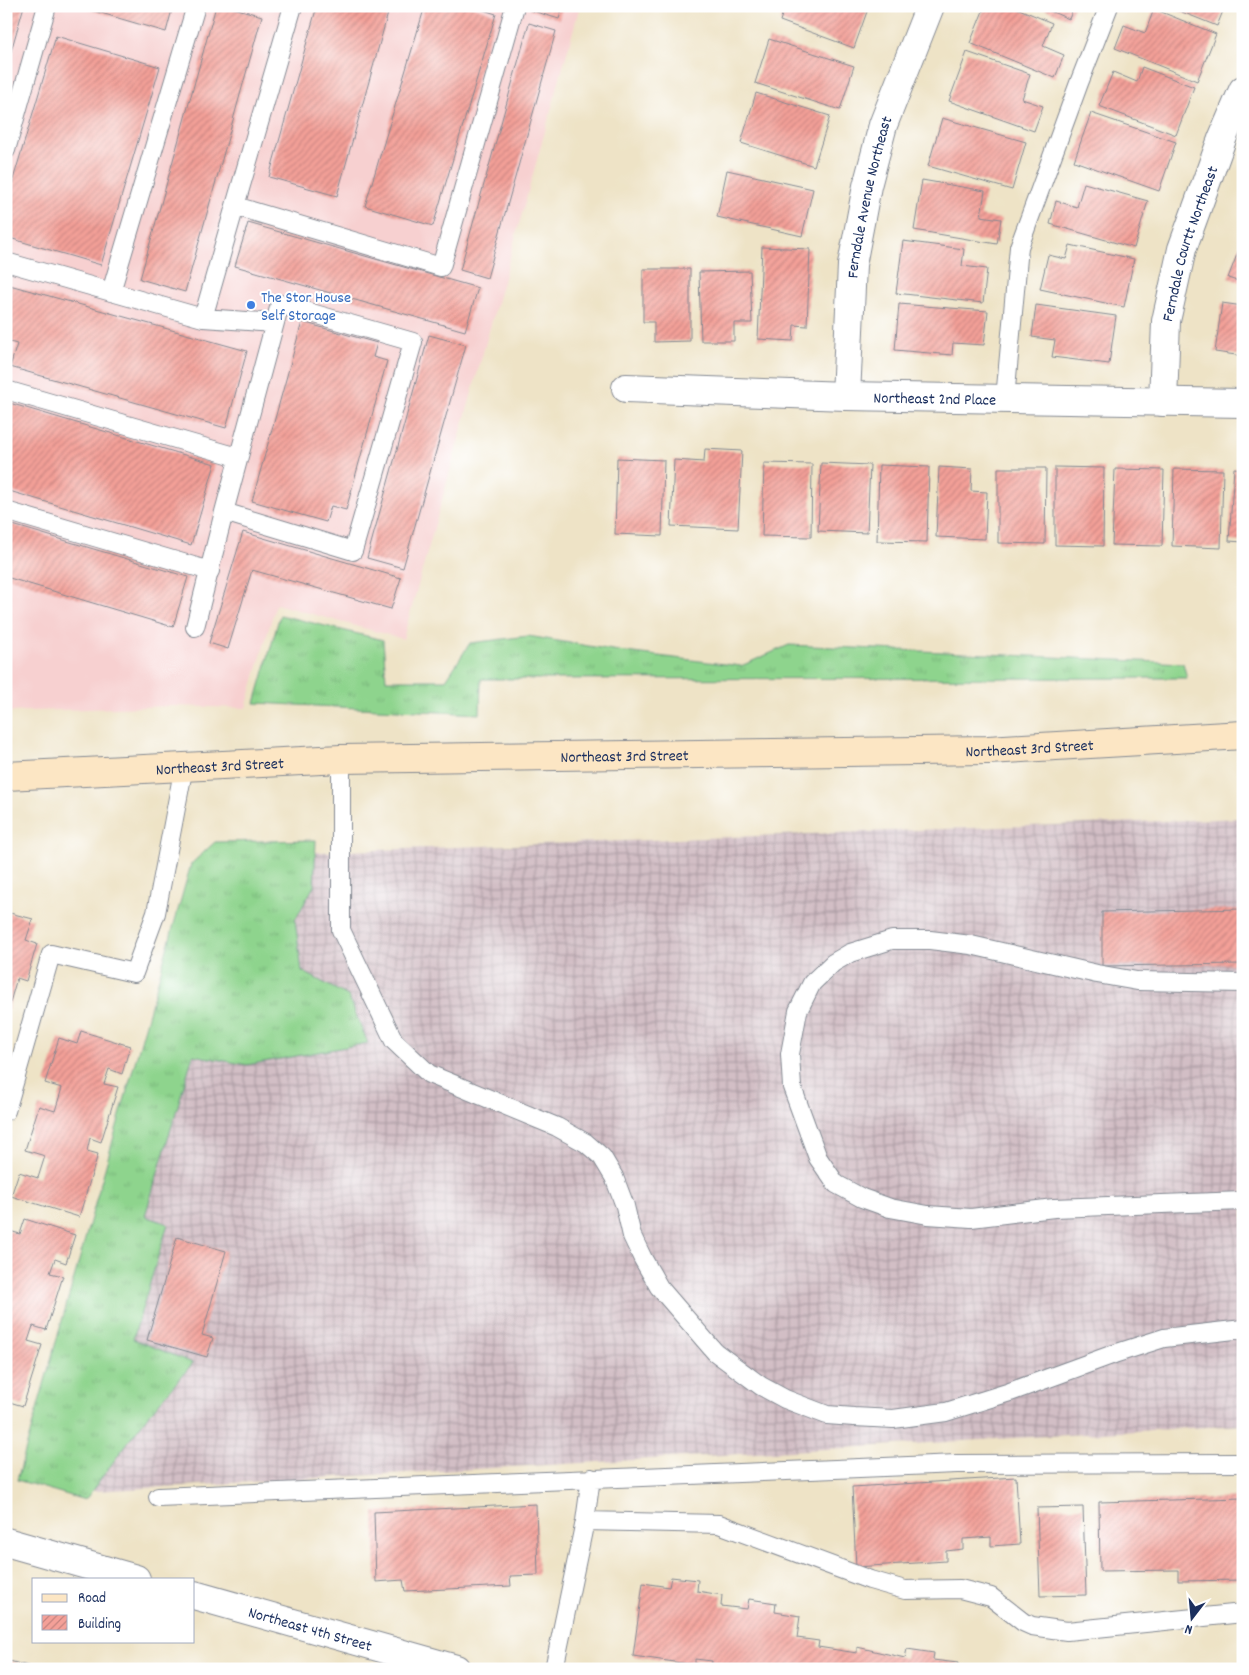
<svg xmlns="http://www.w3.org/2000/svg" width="1249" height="1675" font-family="Dekko,sans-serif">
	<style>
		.built { fill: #f7d0d0 }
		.industrial { fill: url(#industrial-grid) }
		.grass { fill: url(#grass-tufts); stroke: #548276 }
		.building { fill: url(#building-hatch) }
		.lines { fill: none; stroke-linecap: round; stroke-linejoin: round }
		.service-casing { stroke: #848992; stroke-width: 20 }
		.minor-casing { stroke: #848992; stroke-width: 30 }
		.secondary-casing { stroke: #848992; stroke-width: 30 }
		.service { stroke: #fff; stroke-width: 18 }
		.minor { stroke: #fff; stroke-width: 28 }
		.secondary { stroke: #fce6c4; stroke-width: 28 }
		.shop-dot { fill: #3f7fe0; stroke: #fff; stroke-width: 2 }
		.labels { text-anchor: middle; stroke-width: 4; stroke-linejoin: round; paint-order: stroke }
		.street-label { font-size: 16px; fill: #1b2f5e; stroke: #fff }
		.shop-label { font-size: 16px; fill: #366cbe; stroke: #fff; text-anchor: start }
	</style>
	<defs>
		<pattern id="industrial-grid" width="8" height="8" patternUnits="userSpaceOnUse" patternTransform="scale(1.25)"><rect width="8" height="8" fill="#d2bec5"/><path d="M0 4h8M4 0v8" fill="none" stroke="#aa9ba3"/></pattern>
		<pattern id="grass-tufts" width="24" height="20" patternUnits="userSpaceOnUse" patternTransform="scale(1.25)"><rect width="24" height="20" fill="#8ed48d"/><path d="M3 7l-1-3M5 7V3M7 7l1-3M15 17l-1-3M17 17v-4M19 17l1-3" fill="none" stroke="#7ab67c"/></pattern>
		<pattern id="building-hatch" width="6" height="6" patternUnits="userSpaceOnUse" patternTransform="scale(1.25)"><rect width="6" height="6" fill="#f4a098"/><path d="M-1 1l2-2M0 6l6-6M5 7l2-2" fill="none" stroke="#c5837f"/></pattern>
	</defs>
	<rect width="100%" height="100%" fill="#fff"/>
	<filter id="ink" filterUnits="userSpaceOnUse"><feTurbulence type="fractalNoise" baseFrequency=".02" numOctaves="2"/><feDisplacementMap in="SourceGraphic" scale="10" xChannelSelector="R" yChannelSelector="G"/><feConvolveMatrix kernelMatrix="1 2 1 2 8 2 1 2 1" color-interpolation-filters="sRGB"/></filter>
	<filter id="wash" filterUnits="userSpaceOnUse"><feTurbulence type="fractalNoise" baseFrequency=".0096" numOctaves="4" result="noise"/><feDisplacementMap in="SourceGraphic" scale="20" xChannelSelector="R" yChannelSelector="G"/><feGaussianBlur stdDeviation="1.12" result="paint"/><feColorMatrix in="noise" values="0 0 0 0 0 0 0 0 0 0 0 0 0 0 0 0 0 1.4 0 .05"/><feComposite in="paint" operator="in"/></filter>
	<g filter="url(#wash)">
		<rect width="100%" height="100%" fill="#eee3c6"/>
		<path class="built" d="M6,6H580L403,639L276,604L246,708L172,706L6,712Z"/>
		<path class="industrial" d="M1243,818V1425L59,1493L240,855Z"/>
		<path class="grass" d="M280,615L383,640L386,680H446L470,643L528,636L625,652L741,666L789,645L1183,663L1187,678L481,679L480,714L255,703Z
			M316,840L314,886L295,920L302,971L348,996L368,1043L247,1065L193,1055L145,1216L168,1224L133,1339L193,1363L146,1418L85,1500L17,1480L191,864L215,842Z"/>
		<g id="blocks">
			<path class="building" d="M6,6H24L7,65H6Z
				M77,6H173L166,32Z
				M216,6H227L262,16L185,292L140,279Z
				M317,6H390L337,196L269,177Z
				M425,6H471L496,14L433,226L365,206Z
				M531,6H563L559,19L530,10Z
				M785,6H869L854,48L780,21Z
				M985,6H1012L1052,23L1043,46L1064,55L1055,78L970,43Z
				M1038,6H1074L1069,19Z
				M1167,6H1225L1217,26Z
				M1154,9L1216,34L1197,81L1115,48L1124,25L1145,33Z
				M529,23L556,31L487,278L460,270Z
				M56,36L160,67L101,265L6,237V203Z
				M769,39L854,66L840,110L755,83Z
				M967,52L1030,74L1022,99L1043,106L1034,131L949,101Z
				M1142,67L1194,87L1176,135L1099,106L1113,72L1137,82Z
				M756,93L830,116L814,166L741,143Z
				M1091,113L1176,142L1159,191L1074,161Z
				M942,118L1026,142L1012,190L928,166Z
				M727,170L813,189L802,236L717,217Z
				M922,180L985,191L981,216L1001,219L997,244L914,230Z
				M1084,183L1148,201L1134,248L1050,224L1056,201L1077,207Z
				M248,223L478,288L465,331L235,266Z
				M1243,239V283L1228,278Z
				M903,241L964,249L962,266L987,269L983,303L896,293Z
				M1070,245L1134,259L1124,307L1040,289L1048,255L1066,259Z
				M762,247L810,249L807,326L794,325L793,341L758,339Z
				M643,269H690V341L654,342V322H643Z
				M750,271L752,323H734V341H701L699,272Z
				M6,284L247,351L226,428L10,367L17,344L6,341Z
				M1222,303L1243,306V356L1215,352Z
				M899,304L988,311L984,345L953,343L952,355L895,350Z
				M1036,305L1116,316L1109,364L1052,357L1055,340L1032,337Z
				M302,322L377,343L373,357L387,361L346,510L331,506L326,522L252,501Z
				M429,335L466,345L403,568L367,558Z
				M6,402L215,464L191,545L6,490Z
				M705,449L742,451L738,529L671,526L674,460L704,462Z
				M617,458L664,460L662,536L615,534Z
				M764,463L812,464L811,537L762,536Z
				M821,463L870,465L867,533L818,531Z
				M879,465L929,467L927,542L877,541Z
				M939,467L972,469L971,491L987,492L985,539L936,537Z
				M1055,467L1104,468L1103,546L1055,545Z
				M998,468H1046L1045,544L998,543Z
				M1234,468L1243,469V542L1229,541Z
				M1115,469L1164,470L1162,546L1112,545Z
				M1174,469L1223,470L1221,548L1172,546Z
				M6,523L188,577L173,627L6,577Z
				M243,532L401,578L391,609L252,570L228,649L209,643Z
				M1243,909V964L1102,966V912Z
				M6,912L33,919L26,940L37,944L26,981L17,978L7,1013Z
				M81,1031L130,1046L122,1074L109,1069L104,1084L118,1087L101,1142L90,1138L87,1151L98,1154L79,1217L11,1196L19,1172L38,1178L45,1156L25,1150L39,1106L55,1111L62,1088L45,1083L59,1038L77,1044Z
				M25,1219L75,1235L66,1263L55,1259L50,1273L63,1276L46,1330L33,1326L28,1341L42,1345L23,1406L6,1401V1291L9,1282H6V1230L20,1234Z
				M177,1237L226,1251L202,1335L213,1338L207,1357L147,1340Z
				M1016,1477L1020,1544L991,1546V1537L963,1539V1549L946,1551V1561L856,1567L852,1487Z
				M1243,1498V1580L1178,1581V1570L1100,1571L1099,1502Z
				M536,1504L538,1575L510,1576L511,1586L405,1591L403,1580L376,1582L374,1512Z
				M1083,1507L1086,1595L1040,1596L1037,1508Z
				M671,1577L698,1580L697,1591L722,1595L721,1606L747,1609L749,1599L776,1603L775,1612L800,1616L797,1638L819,1641L818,1647L857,1653V1647L905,1658L907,1649L934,1653L933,1660L958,1663L957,1669H711L712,1661L695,1659V1665L633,1656L643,1583L669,1587Z
				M6,1660L35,1668V1669H6Z"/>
		</g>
	</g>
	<g filter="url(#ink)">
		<use href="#blocks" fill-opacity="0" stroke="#848992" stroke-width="1"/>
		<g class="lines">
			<g class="service-casing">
				<path id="service" d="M293,6L235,206L441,267L515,6
					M6,150L47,6
					M6,262L203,318L235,206
					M111,292L196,6
					M203,318L275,323
					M6,390L238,457
					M1005,399L1019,247L1079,83L1109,6
					M6,511L210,571
					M195,627L224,512L280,304L413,342L353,551L224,512
					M341,759V930L394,1041L429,1074L557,1127L586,1143L602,1157L614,1177L625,1206L632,1236L643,1259L659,1287L715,1352L761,1386L785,1399L827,1415L854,1417L893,1419L946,1412L1010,1392L1114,1354L1164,1338L1243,1329
					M1243,983L1137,981L1097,974L971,945L930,940H892L850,953L833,963L812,983L798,1011L790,1054L792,1087L818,1158L836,1184L862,1198L890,1208L928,1215L971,1218L1054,1208L1243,1201
					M6,1111L51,954L134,973L156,913L184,766
					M158,1497L957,1464L1243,1463
					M585,1521L719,1524L870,1580L905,1590L960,1589L991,1597L1023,1622L1032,1626L1067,1631L1243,1613
					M554,1669L585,1521L591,1478"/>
			</g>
			<g class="minor-casing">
				<g id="minor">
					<path id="s1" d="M626,388L846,396L1243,403"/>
					<path id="s2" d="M846,396L852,265L867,186L883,125L930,6"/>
					<path id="s3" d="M1163,402L1166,321L1182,249L1222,139L1243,90"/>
					<path d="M6,1542L136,1579"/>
					<path id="s4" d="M194,1595L456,1669"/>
				</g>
			</g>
			<g class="secondary-casing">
				<g id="secondary">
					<path id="s5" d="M6,776L341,759L988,750L1243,735"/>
				</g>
			</g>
			<use href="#service" class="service"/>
			<use href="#minor" class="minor"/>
			<use href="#secondary" class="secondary"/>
		</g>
	</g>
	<circle class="shop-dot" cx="251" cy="305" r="5"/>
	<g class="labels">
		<g class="street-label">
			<text dy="6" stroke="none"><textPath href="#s2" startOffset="201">Ferndale Avenue Northeast</textPath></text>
			<text dy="6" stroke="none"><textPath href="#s3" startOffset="162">Ferndale Courtt Northeast</textPath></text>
			<text dy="6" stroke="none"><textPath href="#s1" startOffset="309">Northeast 2nd Place</textPath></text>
			<text dy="6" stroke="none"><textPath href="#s5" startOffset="1024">Northeast 3rd Street</textPath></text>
			<text dy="6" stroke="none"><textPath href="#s5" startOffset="619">Northeast 3rd Street</textPath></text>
			<text dy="6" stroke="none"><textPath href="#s5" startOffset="214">Northeast 3rd Street</textPath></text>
			<text dy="6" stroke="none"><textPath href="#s4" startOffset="121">Northeast 4th Street</textPath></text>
		</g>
		<g class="shop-label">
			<text x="261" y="302">The Stor House<tspan x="261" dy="18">Self Storage</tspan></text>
		</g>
	</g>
	<rect width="1249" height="1675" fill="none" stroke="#fff" stroke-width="25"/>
	<rect x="32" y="1578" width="162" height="65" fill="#ffffff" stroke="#a4acbf"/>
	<rect x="42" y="1594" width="25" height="8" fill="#fce6c4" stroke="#a4acbf"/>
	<text x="78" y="1602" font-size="15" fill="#1b2f5e">Road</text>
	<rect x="42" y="1615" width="25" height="15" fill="url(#building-hatch)" stroke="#a4acbf"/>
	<text x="78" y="1628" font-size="15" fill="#1b2f5e">Building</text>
	<g transform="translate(1192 1618) rotate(196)" stroke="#ffffff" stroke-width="4" paint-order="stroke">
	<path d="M0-4L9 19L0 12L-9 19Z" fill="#1b2f5e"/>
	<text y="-8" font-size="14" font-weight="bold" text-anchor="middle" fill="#1b2f5e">N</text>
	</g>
</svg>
